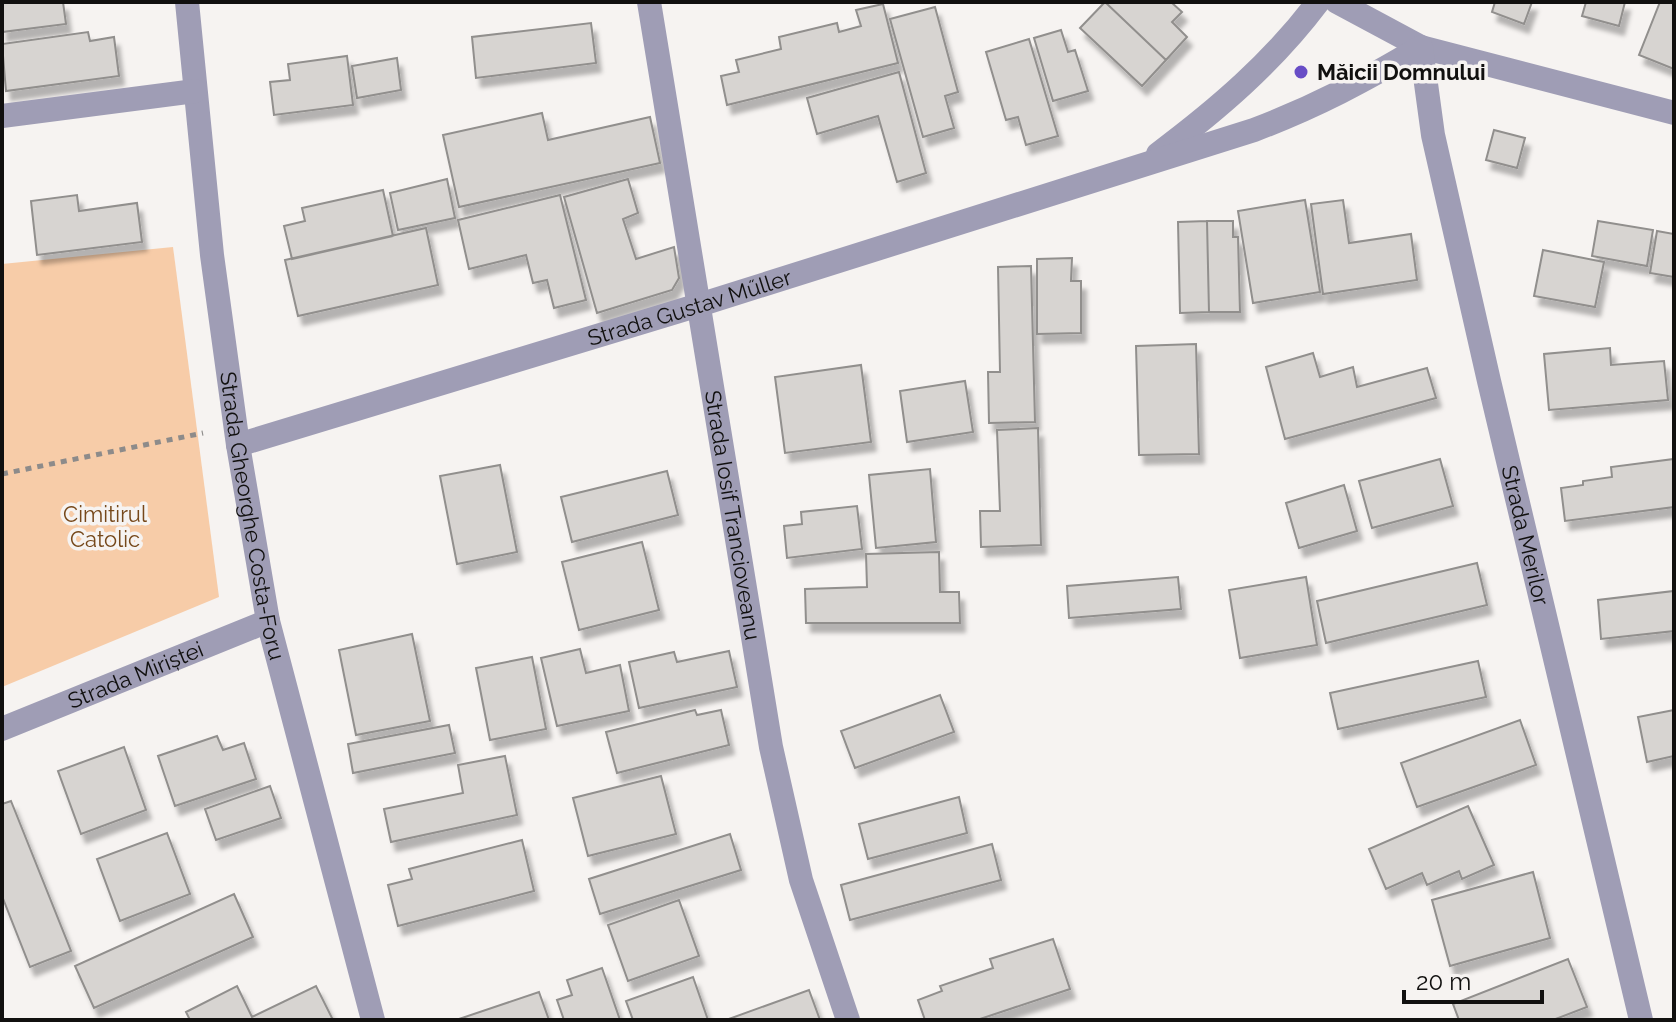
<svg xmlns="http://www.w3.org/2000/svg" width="1676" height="1022" font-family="Raleway,sans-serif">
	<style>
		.green { fill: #f7cca8 }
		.building { fill: #d7d4d1; stroke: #918f8d; stroke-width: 2; filter: url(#shadow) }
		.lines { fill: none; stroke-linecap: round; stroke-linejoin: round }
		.path { stroke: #8d8b8a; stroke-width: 5; stroke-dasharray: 6 6; stroke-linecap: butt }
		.minor { stroke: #9f9db5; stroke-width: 24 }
		.poi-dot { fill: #684dc6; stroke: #f6f3f1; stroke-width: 3 }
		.labels { text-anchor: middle; stroke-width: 7; stroke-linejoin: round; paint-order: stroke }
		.poi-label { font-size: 22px; font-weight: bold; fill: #11100f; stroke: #f6f3f1; text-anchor: start }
		.street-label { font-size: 22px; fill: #11100f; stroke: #f6f3f1 }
		.park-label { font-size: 22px; fill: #76481a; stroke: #f6f3f1 }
	</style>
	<defs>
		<filter id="shadow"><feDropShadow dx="5" dy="9" stdDeviation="2" flood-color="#0004"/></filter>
	</defs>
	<rect width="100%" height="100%" fill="#f6f3f1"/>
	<path class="green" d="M173,247L219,597L2,687V264Z"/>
	<path class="building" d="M2,2H63L66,24L2,32Z
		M1105,2H1171L1182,12L1172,22L1187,37L1166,60Z
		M1105,2L1166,60L1142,86L1080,28Z
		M1495,2H1532L1524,24L1492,12Z
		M1586,2H1625L1619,26L1582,16Z
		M1660,2H1674V69L1639,55Z
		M883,4L898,63L727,105L721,76L739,72L736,60L781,49L779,37L837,23L839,32L861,26L856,10Z
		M935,7L958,92L945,96L954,128L923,137L890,19Z
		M591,23L596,63L476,78L472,37Z
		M1061,30L1068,52L1075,50L1088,91L1053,101L1034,38Z
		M88,32L90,41L114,37L119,76L6,91L2,44Z
		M1029,39L1058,136L1026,145L1018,117L1006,120L986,52Z
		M347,56L353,105L274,115L270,82L290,80L288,64Z
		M397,58L401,90L357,98L352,66Z
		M899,72L926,173L897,182L878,116L817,134L807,98Z
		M542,113L548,140L650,117L660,163L459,207L443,135Z
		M1494,130L1525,138L1517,168L1486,160Z
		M447,179L455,218L398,230L390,193Z
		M628,179L638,213L623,219L636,259L674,247L679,278L672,290L597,313L564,197Z
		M383,190L393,236L292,259L284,226L305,221L302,208Z
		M77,195L79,211L137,203L142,242L37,255L31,201Z
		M560,195L586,300L554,308L547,280L533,283L526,255L469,269L458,220Z
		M1305,200L1320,292L1253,303L1238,211Z
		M1343,200L1349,243L1411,234L1417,280L1323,294L1311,204Z
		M1207,221H1233V237H1238L1240,312H1209Z
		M1207,221L1209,312L1180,313L1178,222Z
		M1598,221L1653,230L1647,266L1592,256Z
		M426,228L438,285L298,316L285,260Z
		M1657,231L1674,234V277L1650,273Z
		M1543,250L1604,262L1595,307L1534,296Z
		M1072,258L1071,281H1081V333L1037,334V259Z
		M1031,266L1035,422L989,423L988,372H1000L998,267Z
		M1196,344L1199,454L1139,455L1136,346Z
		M1610,348L1611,365L1664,361L1668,400L1549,410L1544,354Z
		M1313,353L1320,377L1353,367L1357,387L1427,368L1436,398L1285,439L1266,367Z
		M861,365L871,442L785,453L775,377Z
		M965,381L973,432L907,442L900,391Z
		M1038,428L1041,545L981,547L980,511H1000L997,430Z
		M1440,459L1453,506L1372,528L1359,481Z
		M1674,459V507L1565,521L1561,488L1583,485V481L1612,477L1611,467Z
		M500,465L517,552L457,564L440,476Z
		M930,469L936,542L876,548L869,475Z
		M667,471L678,515L572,542L561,497Z
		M1344,485L1357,531L1299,548L1286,503Z
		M857,506L862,549L787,558L784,526L802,524L801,512Z
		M642,542L659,610L579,630L562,562Z
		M939,552L940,592H959L960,623H806L805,589L867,587L866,554Z
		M1477,563L1487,605L1326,643L1317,601Z
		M1178,577L1181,609L1069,618L1067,586Z
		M1306,577L1317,645L1240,658L1229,590Z
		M1674,591V631L1601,639L1598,600Z
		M412,634L430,721L356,735L339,650Z
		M580,649L586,673L620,665L629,711L557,726L541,658Z
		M729,651L737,687L639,708L629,662L674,652L677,662Z
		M532,657L546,729L490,740L476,668Z
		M1478,661L1486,697L1338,729L1330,693Z
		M940,695L954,732L855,768L841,731Z
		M695,710L697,715L721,710L729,745L617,773L606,732Z
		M1674,710V756L1647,762L1638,717Z
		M1520,720L1536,765L1417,807L1401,763Z
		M449,725L455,753L353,773L348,744Z
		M217,736L223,750L244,743L256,779L175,806L158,756Z
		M124,747L146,810L81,834L58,771Z
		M505,756L517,815L391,842L384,809L463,793L458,765Z
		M661,776L676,834L588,856L573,798Z
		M270,786L281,818L216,840L205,809Z
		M959,797L967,833L868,859L859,824Z
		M11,801L71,951L30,967L2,896V804Z
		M1468,806L1494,865L1462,879L1459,871L1427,885L1422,873L1386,889L1369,849Z
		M167,833L190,894L120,921L97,859Z
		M730,834L741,870L600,914L589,879Z
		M522,840L534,891L398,926L388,885L412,879L409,869Z
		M992,844L1001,880L850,920L841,885Z
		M1533,872L1550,938L1450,966L1432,900Z
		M234,894L253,937L94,1008L75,966Z
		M679,900L699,956L628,981L608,925Z
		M1053,939L1070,989L977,1020H925L918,1000L942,991L940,986L993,968L990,959Z
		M1568,959L1587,1007L1553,1020H1459L1453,1004Z
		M602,968L620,1020H564L557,1000L572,995L567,980Z
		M693,977L708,1020H633L626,1001Z
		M237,986L252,1017L316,986L333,1020H190L186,1012Z
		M809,990L820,1020H726Z
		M539,992L549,1020H456Z"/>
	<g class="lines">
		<path class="path" d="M2,474L203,433"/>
		<g class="minor">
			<path id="s1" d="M187,2L212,255L238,445L268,621L373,1020"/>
			<path id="s2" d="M649,2L771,747L801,880L848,1020"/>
			<path d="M1337,2L1421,47L1674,113"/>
			<path d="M2,116L195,91"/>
			<path d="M1158,154C1218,109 1273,62 1318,2"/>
			<path id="s3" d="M238,445L699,305L1254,130C1317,106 1364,81 1421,47L1433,135L1489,381L1641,1020"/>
			<path id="s4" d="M2,729L268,621"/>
		</g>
	</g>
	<circle class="poi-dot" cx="1301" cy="72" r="8"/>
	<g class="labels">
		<g class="poi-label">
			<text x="1317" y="80">Măicii Domnului</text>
		</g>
		<g class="street-label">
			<text dy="8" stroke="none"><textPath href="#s3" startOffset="472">Strada Gustav Műller</textPath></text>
			<text dy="8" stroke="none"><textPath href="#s2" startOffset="520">Strada Iosif Trancioveanu</textPath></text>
			<text dy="8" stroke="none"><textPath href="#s1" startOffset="518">Strada Gheorghe Costa-Foru</textPath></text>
			<text dy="8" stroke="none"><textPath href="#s3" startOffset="1750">Strada Merilor</textPath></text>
			<text dy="8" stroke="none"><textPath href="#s4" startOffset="144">Strada Miriștei</textPath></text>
		</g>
		<g class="park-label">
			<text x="105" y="522">Cimitirul<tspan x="105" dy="25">Catolic</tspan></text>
		</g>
	</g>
	<rect width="1676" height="1022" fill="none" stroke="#11100f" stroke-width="8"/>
	<path d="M1404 990v12h138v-12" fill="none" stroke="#11100f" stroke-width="4"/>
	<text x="1416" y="990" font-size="24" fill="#11100f" stroke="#f6f3f1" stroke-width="6" paint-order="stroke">20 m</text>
</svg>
